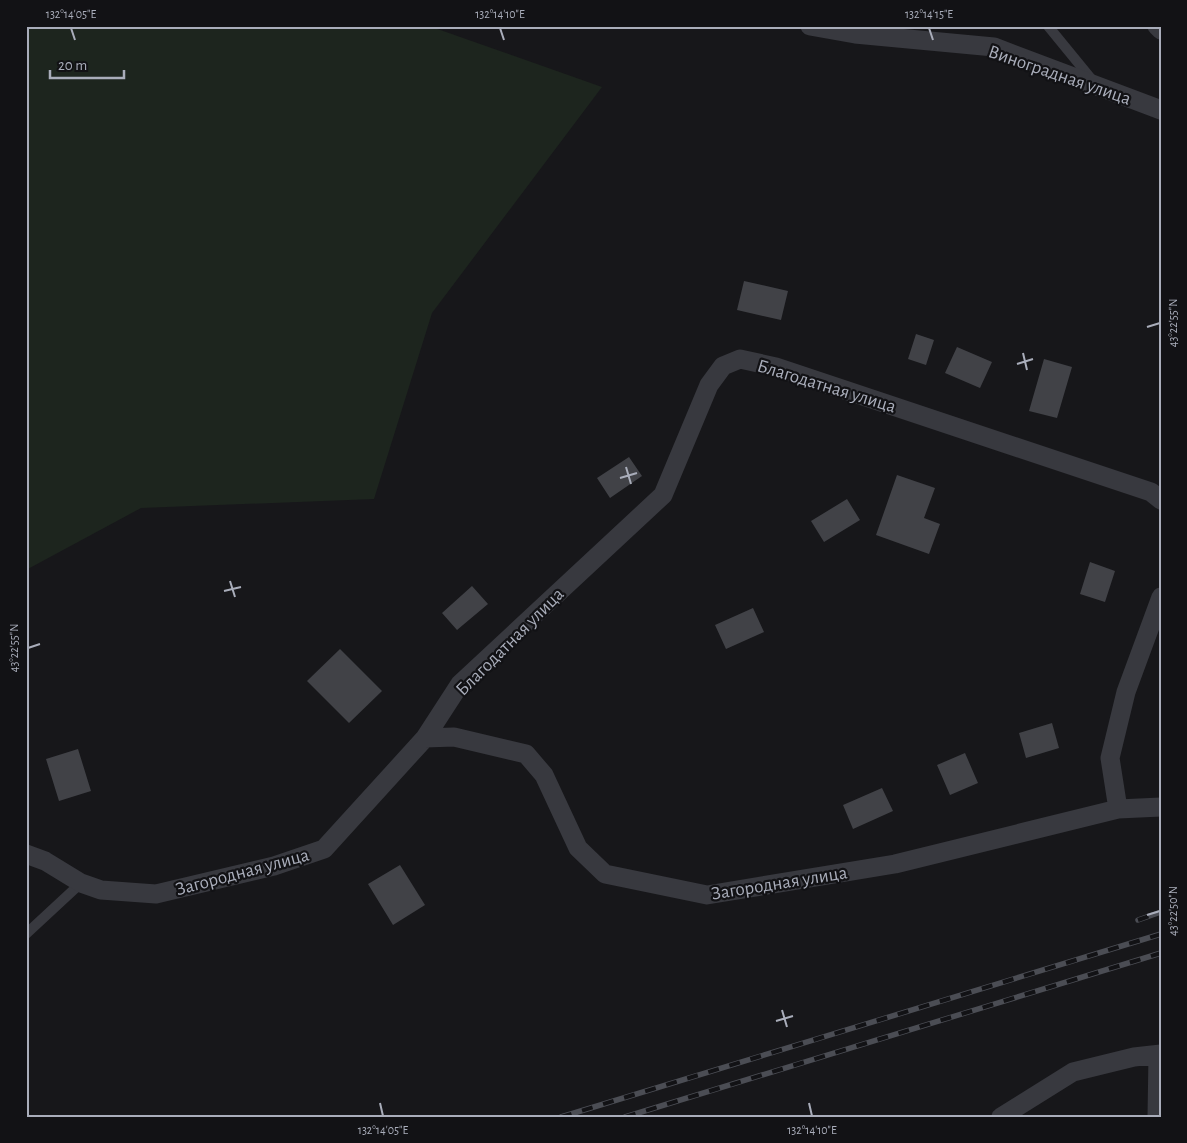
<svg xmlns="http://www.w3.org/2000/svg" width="1187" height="1143" font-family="'Alegreya Sans',sans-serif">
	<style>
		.green { fill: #1d251e }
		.building { fill: #414247 }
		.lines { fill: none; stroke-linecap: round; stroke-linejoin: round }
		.service { stroke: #38393f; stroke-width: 10 }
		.minor { stroke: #38393f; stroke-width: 19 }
		.rail-casing { stroke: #4b4d54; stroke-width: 5.5 }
		.rail { stroke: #121215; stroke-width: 4; stroke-dasharray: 11; stroke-linecap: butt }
		.ticks { fill: none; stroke: #a9adba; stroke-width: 2 }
		.labels { text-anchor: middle; stroke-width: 4.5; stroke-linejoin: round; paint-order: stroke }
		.street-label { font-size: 19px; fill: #a9adba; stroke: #121215 }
		.neatline { fill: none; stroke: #a9adba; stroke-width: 2 }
		.ticks-label { font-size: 12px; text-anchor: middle; fill: #a9adba }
	</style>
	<rect width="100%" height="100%" fill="#17171a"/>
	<path class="green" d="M26,26H429L602,87L432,313L374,499L141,508L26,570Z"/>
	<path class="building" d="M744,281L788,291L781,320L737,310Z
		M916,334L934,340L926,365L908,359Z
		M957,347L992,362L980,388L945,373Z
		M1044,359L1072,367L1057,418L1029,411Z
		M629,457L642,476L610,498L597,478Z
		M897,475L935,488L924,518L940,524L929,554L876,535Z
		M847,499L860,520L824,542L811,521Z
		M1090,562L1115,571L1105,602L1080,594Z
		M472,586L488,604L457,630L442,613Z
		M753,608L764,632L726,649L715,625Z
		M340,649L382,691L349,723L307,681Z
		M1052,723L1059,748L1026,758L1019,733Z
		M78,749L91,791L59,801L46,759Z
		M965,753L978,783L950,795L937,765Z
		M882,788L893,811L853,829L843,805Z
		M400,865L425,905L393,925L368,884Z"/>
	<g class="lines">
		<path class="service" d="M1048,26L1093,81
			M26,934L81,883"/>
		<path class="minor" d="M810,26L855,34L994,47L1161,110
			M1157,26L1161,30
			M425,738L460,684L663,495L709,385L723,366L740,359L776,367L1151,492L1161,500
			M1118,809L1110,758L1126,692L1161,597
			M26,854L45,861L81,883L101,890L156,894L274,866L324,849L425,738L454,737L526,754L544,775L578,848L605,874L707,895L895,864L1118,809L1161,807
			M1001,1117L1073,1072L1134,1057L1161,1054
			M1157,1117L1158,1055"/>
		<g class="rail-casing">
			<path id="rail" d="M1138,920L1161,912
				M561,1117L1161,934
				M625,1117L1161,953"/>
		</g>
		<use href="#rail" class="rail"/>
	</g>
	<path class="ticks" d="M71,28L75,40M500,28L504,40M929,28L933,40M1147,327L1160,323M1023,353L1027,370M1017,364L1033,359M626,467L631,484M620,478L637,473M230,581L235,597M224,591L241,587M28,648L40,644M1147,915L1160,911M782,1010L787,1027M776,1021L793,1016M380,1103L383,1116M809,1103L812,1116"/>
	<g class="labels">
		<g class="street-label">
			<text transform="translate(1060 74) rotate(19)" y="7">Виноградная улица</text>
			<text transform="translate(827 385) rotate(17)" y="7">Благодатная улица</text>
			<text transform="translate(509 641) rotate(-45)" y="7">Благодатная улица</text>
			<text transform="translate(242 871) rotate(-15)" y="7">Загородная улица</text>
			<text transform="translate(779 882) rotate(-9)" y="7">Загородная улица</text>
		</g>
	</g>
	<rect width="1187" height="1143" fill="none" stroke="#121215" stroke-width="55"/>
	<path d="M50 70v8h74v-8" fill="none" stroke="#a9adba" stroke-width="2.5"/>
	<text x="58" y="70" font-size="15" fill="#a9adba" stroke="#121215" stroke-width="4" paint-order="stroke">20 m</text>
	<rect x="28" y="28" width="1132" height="1088" class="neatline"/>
	<g class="ticks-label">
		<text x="71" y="18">132°14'05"E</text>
		<text x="500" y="18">132°14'10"E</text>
		<text x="929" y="18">132°14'15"E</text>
		<text transform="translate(1173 323) rotate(-90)" y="4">43°22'55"N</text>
		<text transform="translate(14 648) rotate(-90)" y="4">43°22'55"N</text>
		<text transform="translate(1173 911) rotate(-90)" y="4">43°22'50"N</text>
		<text x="383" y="1134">132°14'05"E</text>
		<text x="812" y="1134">132°14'10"E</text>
	</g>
</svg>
